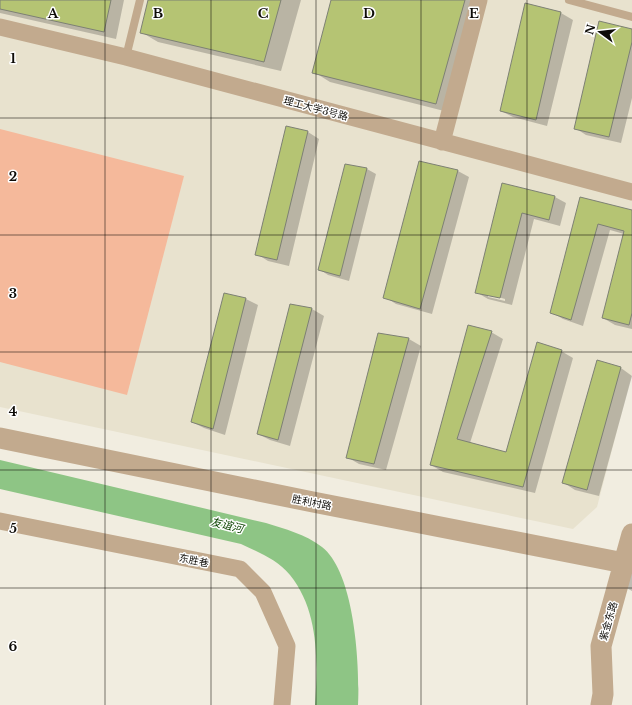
<svg xmlns="http://www.w3.org/2000/svg" width="632" height="705" font-family="'Libre Baskerville','Noto Sans SC',serif">
	<style>
		.built { fill: #e8e2ce }
		.green { fill: #f5b99b }
		.water { fill: #8ec585 }
		.shadow { fill: #0003; fill-rule: evenodd }
		.building { fill: #b5c473; stroke: #7d8074 }
		.lines { fill: none; stroke-linecap: round; stroke-linejoin: round }
		.service { stroke: #c2aa8e; stroke-width: 8 }
		.minor { stroke: #c2aa8e; stroke-width: 17 }
		.tertiary { stroke: #c2aa8e; stroke-width: 21 }
		.grid { fill: none; stroke: #0e0c08; stroke-width: 1; stroke-opacity: 0.55 }
		.labels { text-anchor: middle; stroke-width: 3; stroke-linejoin: round; paint-order: stroke }
		.street-label { font-size: 10px; fill: #0e0c08; stroke: #fff }
		.water-label { font-size: 11px; font-style: italic; fill: #0e4503; stroke: #fff }
		.grid-label { font-size: 13px; text-anchor: middle; font-weight: bold; fill: #0e0c08; stroke: #fff; stroke-width: 3; stroke-linejoin: round; paint-order: stroke }
	</style>
	<rect width="100%" height="100%" fill="#f1ede0"/>
	<path class="built" d="M0,0H632V374L597,507L573,529L0,407Z"/>
	<path class="green" d="M0,129L184,176L127,395L0,362Z"/>
	<path class="water" d="M0,460L266,523C285,529 305,534 322,547C355,573 360,666 358,705H315C318,661 319,611 290,575C278,560 258,552 241,544L0,489Z"/>
	<path class="shadow" d="M0,0H124L116,39L0,13Z
		M149,0H301L281,71L158,42L141,32Z
		M332,0H484L452,113L330,82L314,72Z
		M526,5L561,13L573,20L547,126L513,117L501,111Z
		M632,30V98L621,143L586,135L575,128Z
		M308,132L319,139L289,266L268,261L257,254Z
		M367,169L376,174L349,281L328,275L319,269Z
		M458,171L469,177L432,314L396,304L385,297Z
		M503,184L555,197L566,203L560,226L534,219L512,305L488,299L476,292ZM488,294L505,299V301L488,297Z
		M581,198L632,211V329L615,325L603,318L624,234L610,230L583,326L563,319L551,312Z
		M225,295L246,299L258,305L225,435L204,428L192,422Z
		M291,305L312,309L324,316L290,446L270,440L258,434Z
		M491,332L503,339L470,443L507,453L561,351L573,358L535,493L443,472L431,465Z
		M379,334L409,339L421,346L386,470L359,464L347,457Z
		M621,368L632,376L599,496L575,490L564,483Z
		M632,538V591L619,584Z"/>
	<path class="building" d="M0,0H111L104,32L0,9Z
		M148,0H281L264,62L140,33Z
		M331,0H465L436,104L312,73Z
		M525,3L561,12L536,120L500,111Z
		M599,21L632,29V42L609,137L574,129Z
		M286,126L308,131L277,260L255,255Z
		M419,161L458,170L420,309L383,298Z
		M345,164L367,168L340,276L318,270Z
		M502,183L555,196L549,220L522,213L500,298L475,293Z
		M580,197L632,210V313L629,325L602,318L624,231L598,224L571,320L550,313Z
		M224,293L246,298L213,429L191,422Z
		M290,304L312,308L278,440L257,434Z
		M468,325L492,331L457,439L506,452L537,342L562,350L523,487L430,465Z
		M378,333L409,338L374,464L346,458Z
		M597,360L621,367L587,490L562,483Z"/>
	<g class="lines">
		<path class="service" d="M569,0L632,17
			M126,57L140,0"/>
		<path class="minor" d="M0,27L126,57L632,192
			M442,142L479,0
			M0,521L240,569L263,592L287,646L282,705"/>
		<path class="tertiary" d="M0,438L313,502L624,563
			M601,705L603,694L601,646L632,534"/>
	</g>
	<path class="grid" d="M105,0V705M211,0V705M316,0V705M421,0V705M527,0V705M0,118H632M0,235H632M0,352H632M0,470H632M0,588H632"/>
	<g class="labels">
		<g class="street-label">
			<text transform="translate(316 108) rotate(15)" y="4">理工大学3号路</text>
			<text transform="translate(312 502) rotate(11)" y="4">胜利村路</text>
			<text transform="translate(194 560) rotate(11)" y="4">东胜巷</text>
			<text transform="translate(608 621) rotate(-74)" y="4">紫金东路</text>
		</g>
		<g class="water-label">
			<text transform="translate(227 525) rotate(14)" y="4">友谊河</text>
		</g>
	</g>
	<g class="grid-label">
		<text x="53" y="18">A</text>
		<text x="158" y="18">B</text>
		<text x="263" y="18">C</text>
		<text x="369" y="18">D</text>
		<text x="474" y="18">E</text>
		<text x="13" y="63">1</text>
		<text x="13" y="181">2</text>
		<text x="13" y="298">3</text>
		<text x="13" y="416">4</text>
		<text x="13" y="533">5</text>
		<text x="13" y="651">6</text>
	</g>
	<g transform="translate(600 32) rotate(285)" stroke="#ffffff" stroke-width="3" paint-order="stroke">
	<path d="M0-3L7 15L0 10L-7 15Z" fill="#0e0c08"/>
	<text y="-6" font-size="11" font-weight="bold" text-anchor="middle" fill="#0e0c08">N</text>
	</g>
</svg>
